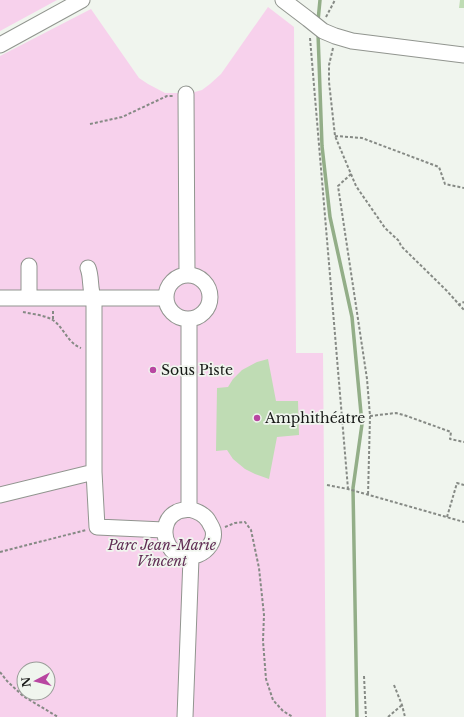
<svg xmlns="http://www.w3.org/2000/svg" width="464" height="717" font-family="'Libre Baskerville',serif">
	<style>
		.green { fill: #f7d1ec; fill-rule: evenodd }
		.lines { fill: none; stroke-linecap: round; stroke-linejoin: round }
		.stream { stroke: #93ae88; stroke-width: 3.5 }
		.building { fill: #bfdcb4 }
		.minor-casing { stroke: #91958f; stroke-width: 17 }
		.path { stroke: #868a85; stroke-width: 2; stroke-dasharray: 3 2; stroke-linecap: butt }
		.minor { stroke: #fff; stroke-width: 15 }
		.poi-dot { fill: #b846a1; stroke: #f0f5ee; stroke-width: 1.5 }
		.labels { text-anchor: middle; stroke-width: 3.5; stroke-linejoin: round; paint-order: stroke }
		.poi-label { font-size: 14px; fill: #171917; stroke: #f0f5ee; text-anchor: start }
		.park-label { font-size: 14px; font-style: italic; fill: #612e55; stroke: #f0f5ee }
	</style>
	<rect width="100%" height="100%" fill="#f0f5ee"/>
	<path class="green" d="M0,0H57L0,31Z
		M268,7L294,27L296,353H323L326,717H0V56L91,9L139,78L148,84L165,93H191L202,90L210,84L221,74ZM24,669H48V693H24Z"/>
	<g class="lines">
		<path class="stream" d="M318,21L320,0
			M318,33L322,146L330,217L352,317L362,424L353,488L357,717"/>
	</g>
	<path class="building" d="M460,0H464V8H459Z
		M268,359L276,401H298L299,435L277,437L269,479L255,474L245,469L233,459L227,450L216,451L217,388L228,387L233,379L242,370L257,362Z"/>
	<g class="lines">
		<g class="minor-casing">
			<path id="minor" d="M283,0L308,19L323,31L335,36L352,41L464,55
				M0,45L82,0
				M186,94L187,275
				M88,268C92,278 89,289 94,299V472L97,527L164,530
				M166 297a22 22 0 1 1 44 0a22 22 0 1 1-44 0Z
				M29,297V266
				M0,298H166
				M189,320V509
				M0,495L94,472
				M189,509C197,511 205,514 209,522C210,524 212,527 213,530C218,552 182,569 169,546C162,535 164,518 177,512C180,510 185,510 189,509Z
				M185,717L191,558"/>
		</g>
		<path class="path" d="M326,17L335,0
			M310,38L348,489
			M333,48L329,65V82L335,136L356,186L385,228L399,241L401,246L447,291L464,310
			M90,124L122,117L167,96H173
			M335,136L362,138L439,167L445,184L464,188
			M351,174L338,186L367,379L370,416L368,496
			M458,305L464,302
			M23,312C32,314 43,315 51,319C63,325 67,343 81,348
			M53,319V311
			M370,416L396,413L404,415L451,432L450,439L464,442
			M327,485L348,489L464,522
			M447,517L457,483L464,485
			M225,527L235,523L245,522L251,530L259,568L264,615L263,641L266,679L273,700L283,711L293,717
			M0,552L86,530
			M0,672L7,681L23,696L58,717
			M364,676L366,717
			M394,685L402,705L405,717
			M388,717L402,705"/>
		<use href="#minor" class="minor"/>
	</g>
	<g class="poi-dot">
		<circle cx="153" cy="370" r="4"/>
		<circle cx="257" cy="418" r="4"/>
	</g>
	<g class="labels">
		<g class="poi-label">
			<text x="161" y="375">Sous Piste</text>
			<text x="265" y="423">Amphithéatre</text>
		</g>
		<g class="park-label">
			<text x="162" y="550">Parc Jean-Marie<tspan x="162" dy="16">Vincent</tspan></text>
		</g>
	</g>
	<g transform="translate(36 681) rotate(263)"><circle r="19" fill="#f0f5ee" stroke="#999d98"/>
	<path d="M0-3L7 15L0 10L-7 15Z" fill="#b846a1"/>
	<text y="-6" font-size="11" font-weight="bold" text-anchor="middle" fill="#171917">N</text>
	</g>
</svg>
